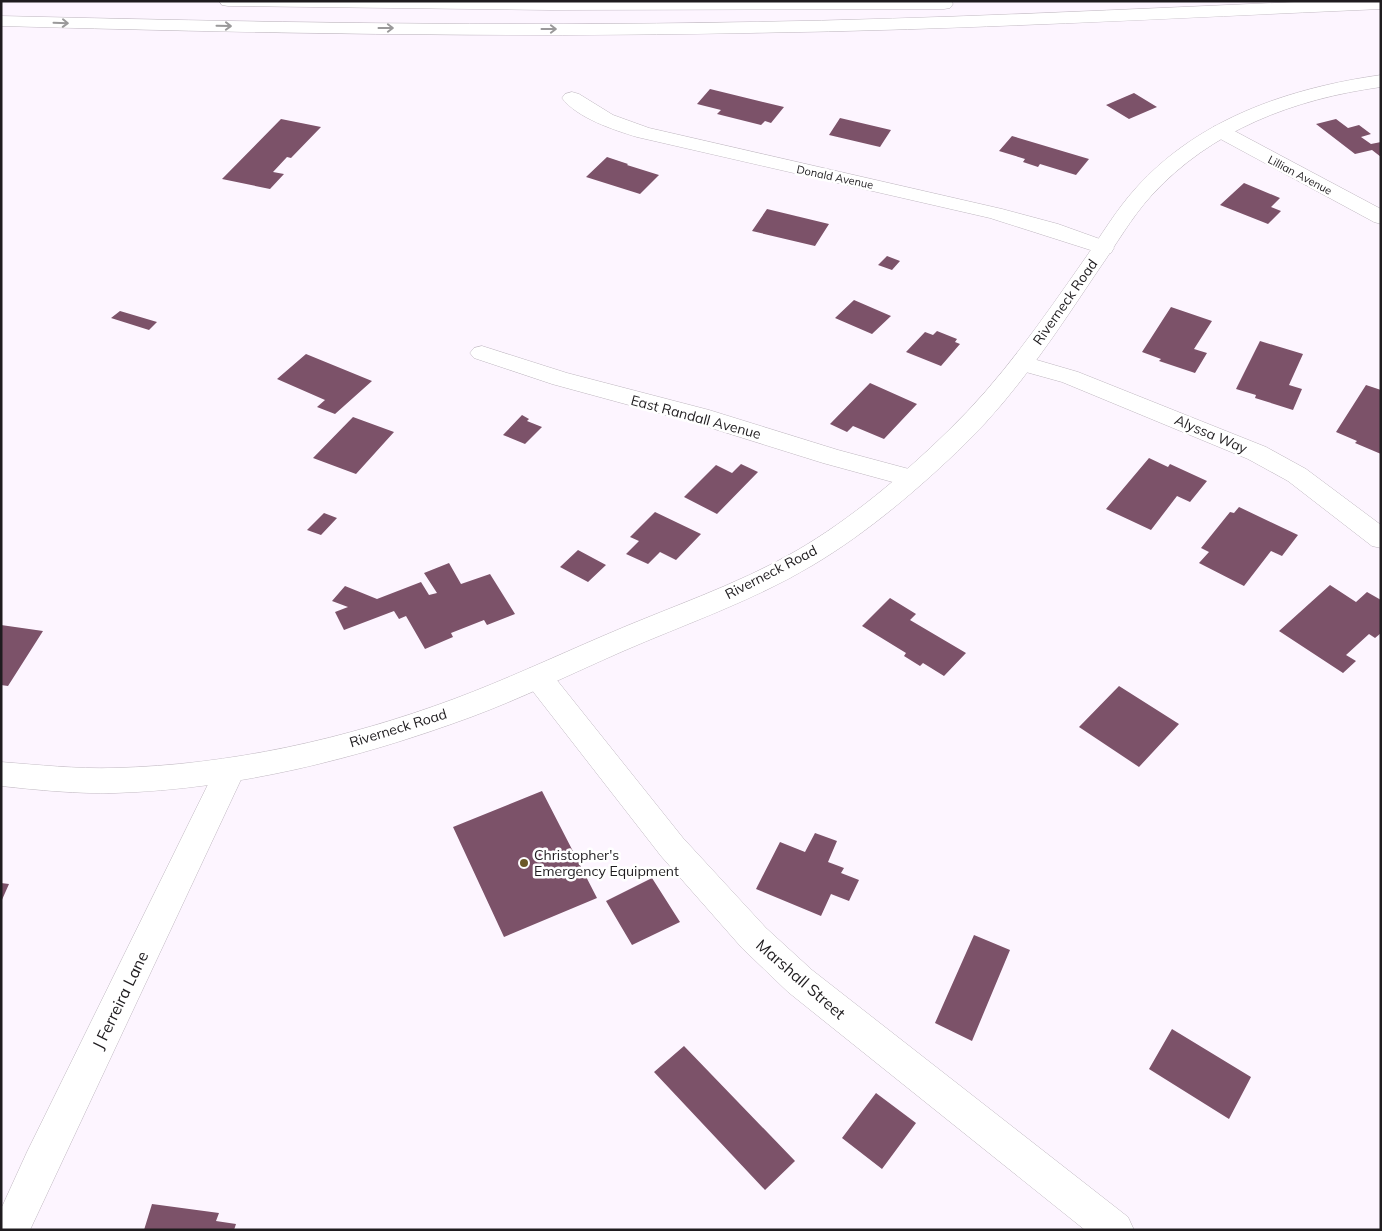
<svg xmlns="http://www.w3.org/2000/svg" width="1382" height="1231" font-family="Mulish,sans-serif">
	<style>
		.building { fill: #7c5269 }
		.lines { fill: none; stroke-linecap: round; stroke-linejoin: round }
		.minor-casing { stroke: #bfb7c0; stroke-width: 1 }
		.major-casing { stroke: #bfb7c0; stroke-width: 1 }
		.highway-casing { stroke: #bfb7c0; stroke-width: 1 }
		.minor { fill: #fff; fill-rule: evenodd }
		.major { fill: #fff; fill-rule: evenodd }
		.highway { fill: #fff; fill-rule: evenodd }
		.oneway { stroke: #9a999a }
		.poi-dot { fill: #6b5827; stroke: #fff; stroke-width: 2 }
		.labels { text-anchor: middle; stroke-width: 5; stroke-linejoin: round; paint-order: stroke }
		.far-street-label { font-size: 11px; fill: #1f1c1f; stroke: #fff }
		.street-label { font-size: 14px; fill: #1f1c1f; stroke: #fff }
		.poi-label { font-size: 14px; fill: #1f1c1f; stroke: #fff; text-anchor: start }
		.near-street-label { font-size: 16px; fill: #1f1c1f; stroke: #fff }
	</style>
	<rect width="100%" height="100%" fill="#fdf5ff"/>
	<path class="building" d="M710,89L784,107L771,123L765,121L761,125L717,114L721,110L697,104Z
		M1134,93L1157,107L1129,119L1106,105Z
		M840,118L891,130L880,147L829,135Z
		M281,119L321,127L291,158L287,157L273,172L284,174L270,189L222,179Z
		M1336,119L1348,128L1359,125L1371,134L1361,137L1371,144L1381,142V157L1372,150L1355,154L1316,124Z
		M1012,136L1089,159L1076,175L1040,164L1038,167L1023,162L1025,159L999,151Z
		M607,157L628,164L627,165L659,175L640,194L586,177Z
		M1244,183L1280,198L1271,207L1281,211L1268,224L1220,205Z
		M767,209L829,224L815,246L752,231Z
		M887,256L900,261L892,270L878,265Z
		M854,300L891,316L872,334L835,318Z
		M1171,307L1212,321L1194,349L1207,353L1195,373L1159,361L1161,359L1142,352Z
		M120,311L157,322L149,330L111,318Z
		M937,331L957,339L955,342L960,344L941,366L906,352L925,332L933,335Z
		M1260,341L1303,354L1289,385L1302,389L1293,410L1255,398L1256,395L1236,389Z
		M306,354L372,381L335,414L317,407L325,400L277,379Z
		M870,383L917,404L884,439L853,426L847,432L830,424Z
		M1366,385L1381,390V454L1355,443L1357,441L1336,432Z
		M522,415L529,419L527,421L542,427L525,444L503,435Z
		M353,417L394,432L356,474L313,458Z
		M1149,458L1168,467L1170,464L1207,481L1190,502L1177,496L1151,530L1106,509Z
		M741,464L758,472L717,514L684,497L716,465L732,473Z
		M1239,507L1298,535L1282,556L1271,551L1244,586L1199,563L1209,552L1201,548L1230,512L1234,513Z
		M655,512L701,534L676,560L660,552L648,564L626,554L639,541L630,537Z
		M324,513L337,518L321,535L307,530Z
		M578,550L606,565L588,582L560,567Z
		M449,563L461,584L490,574L515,614L487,625L484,620L451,633L453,637L425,649L406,616L399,619L394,611L344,630L335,612L348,607L332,601L345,586L377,599L421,582L429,595L437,593L424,573Z
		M1330,585L1356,602L1367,592L1381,600V633L1375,638L1369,634L1346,655L1356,661L1343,673L1279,631Z
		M890,598L916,614L910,620L966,653L944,676L923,663L920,666L904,656L906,653L862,626Z
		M1,625L43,631L8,686L1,685Z
		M1119,686L1179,724L1139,767L1079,727Z
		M542,791L597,898L504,937L453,827Z
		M815,833L837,841L828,862L844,868L841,873L859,880L849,901L831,894L821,916L756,889L780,842L805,852Z
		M652,878L680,922L632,945L606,901Z
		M1,883L9,884L1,902Z
		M974,935L1010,950L972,1041L935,1023Z
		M1172,1029L1251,1077L1229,1119L1149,1069Z
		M684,1046L795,1161L765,1190L654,1072Z
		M876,1093L916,1123L882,1169L842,1138Z
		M152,1204L219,1213L216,1221L236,1224L234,1230H144Z"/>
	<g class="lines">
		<g class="minor-casing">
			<path id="minor" d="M572,92L579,94L613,115L649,128L1002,209L1058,224L1111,243L1114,248L1111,253L1103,254L990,218L637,137C614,130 577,118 562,98L565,94Z
				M1220,125L1227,127L1381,209V224L1374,222L1213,135L1210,131L1213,127Z
				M482,346L567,373L709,410L838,450L920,472L924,478L920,484L911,487L823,463L695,423L552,384L474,358L470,353L474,348Z
				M1023,356L1078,372L1266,447L1306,469L1381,525V548L1372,546L1288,481L1248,459L1062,382L1015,369L1011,364L1015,359Z
				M538,666L548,669L683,838L766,928L812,970L1128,1217L1134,1230H1085L788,992L742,948L661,856L528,685L524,677L528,669Z
				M230,759L241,762L245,771L30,1230H1V1209L27,1152L219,762Z"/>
		</g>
		<g class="major-casing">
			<path id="major" d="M1381,75V87C1294,99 1211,130 1151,196C1131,218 1116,245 1099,269C1058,330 1018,392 966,443C921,487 867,533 813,565C753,601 685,624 621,652C571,674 522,698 471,717C357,759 237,789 115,793C77,794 39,790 1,786V762C39,765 76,769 114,768C230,765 346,739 454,699C505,680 554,657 603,636C667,608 735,586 796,551C851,519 903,475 948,431C1001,380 1042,320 1084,260C1101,236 1116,210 1136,188C1199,118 1290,88 1381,75Z"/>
		</g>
		<g class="highway-casing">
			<path id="highway" d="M219,1H951L953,4L950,8L944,9L551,10L228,6L222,5Z
				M1320,1H1381V9C1171,18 960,30 750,33C500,38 251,33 1,26V16C251,22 501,27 750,22C940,19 1130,9 1320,1Z"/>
		</g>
		<use href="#minor" class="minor"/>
		<use href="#major" class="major"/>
		<use href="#highway" class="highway"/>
	</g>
	<defs><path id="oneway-shaft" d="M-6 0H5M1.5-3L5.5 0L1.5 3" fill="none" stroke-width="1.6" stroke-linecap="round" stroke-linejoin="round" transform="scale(1.25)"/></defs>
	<g class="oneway">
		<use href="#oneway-shaft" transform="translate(61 23) rotate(2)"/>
		<use href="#oneway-shaft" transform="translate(224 26) rotate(1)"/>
		<use href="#oneway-shaft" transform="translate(386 28)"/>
		<use href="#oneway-shaft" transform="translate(549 29)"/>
	</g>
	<circle class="poi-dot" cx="524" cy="863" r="5"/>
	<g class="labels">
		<g class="far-street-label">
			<text transform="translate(1300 175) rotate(28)" y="4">Lillian Avenue</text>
			<text transform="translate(835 177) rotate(12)" y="4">Donald Avenue</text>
		</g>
		<g class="street-label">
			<text transform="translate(1065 302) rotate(-55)" y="5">Riverneck Road</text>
			<text transform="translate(696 417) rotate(15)" y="5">East Randall Avenue</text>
			<text transform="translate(1211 434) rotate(23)" y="5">Alyssa Way</text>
			<text transform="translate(771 572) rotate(-27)" y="5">Riverneck Road</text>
			<text transform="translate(398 728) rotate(-17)" y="5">Riverneck Road</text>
		</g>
		<g class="poi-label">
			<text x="534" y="860">Christopher's<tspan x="534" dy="16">Emergency Equipment</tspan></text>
		</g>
		<g class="near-street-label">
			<text transform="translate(801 979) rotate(41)" y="6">Marshall Street</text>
			<text transform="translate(120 1000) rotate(-64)" y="6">J Ferreira Lane</text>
		</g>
	</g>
	<rect width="1382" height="1231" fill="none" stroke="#1f1c1f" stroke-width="5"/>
</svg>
